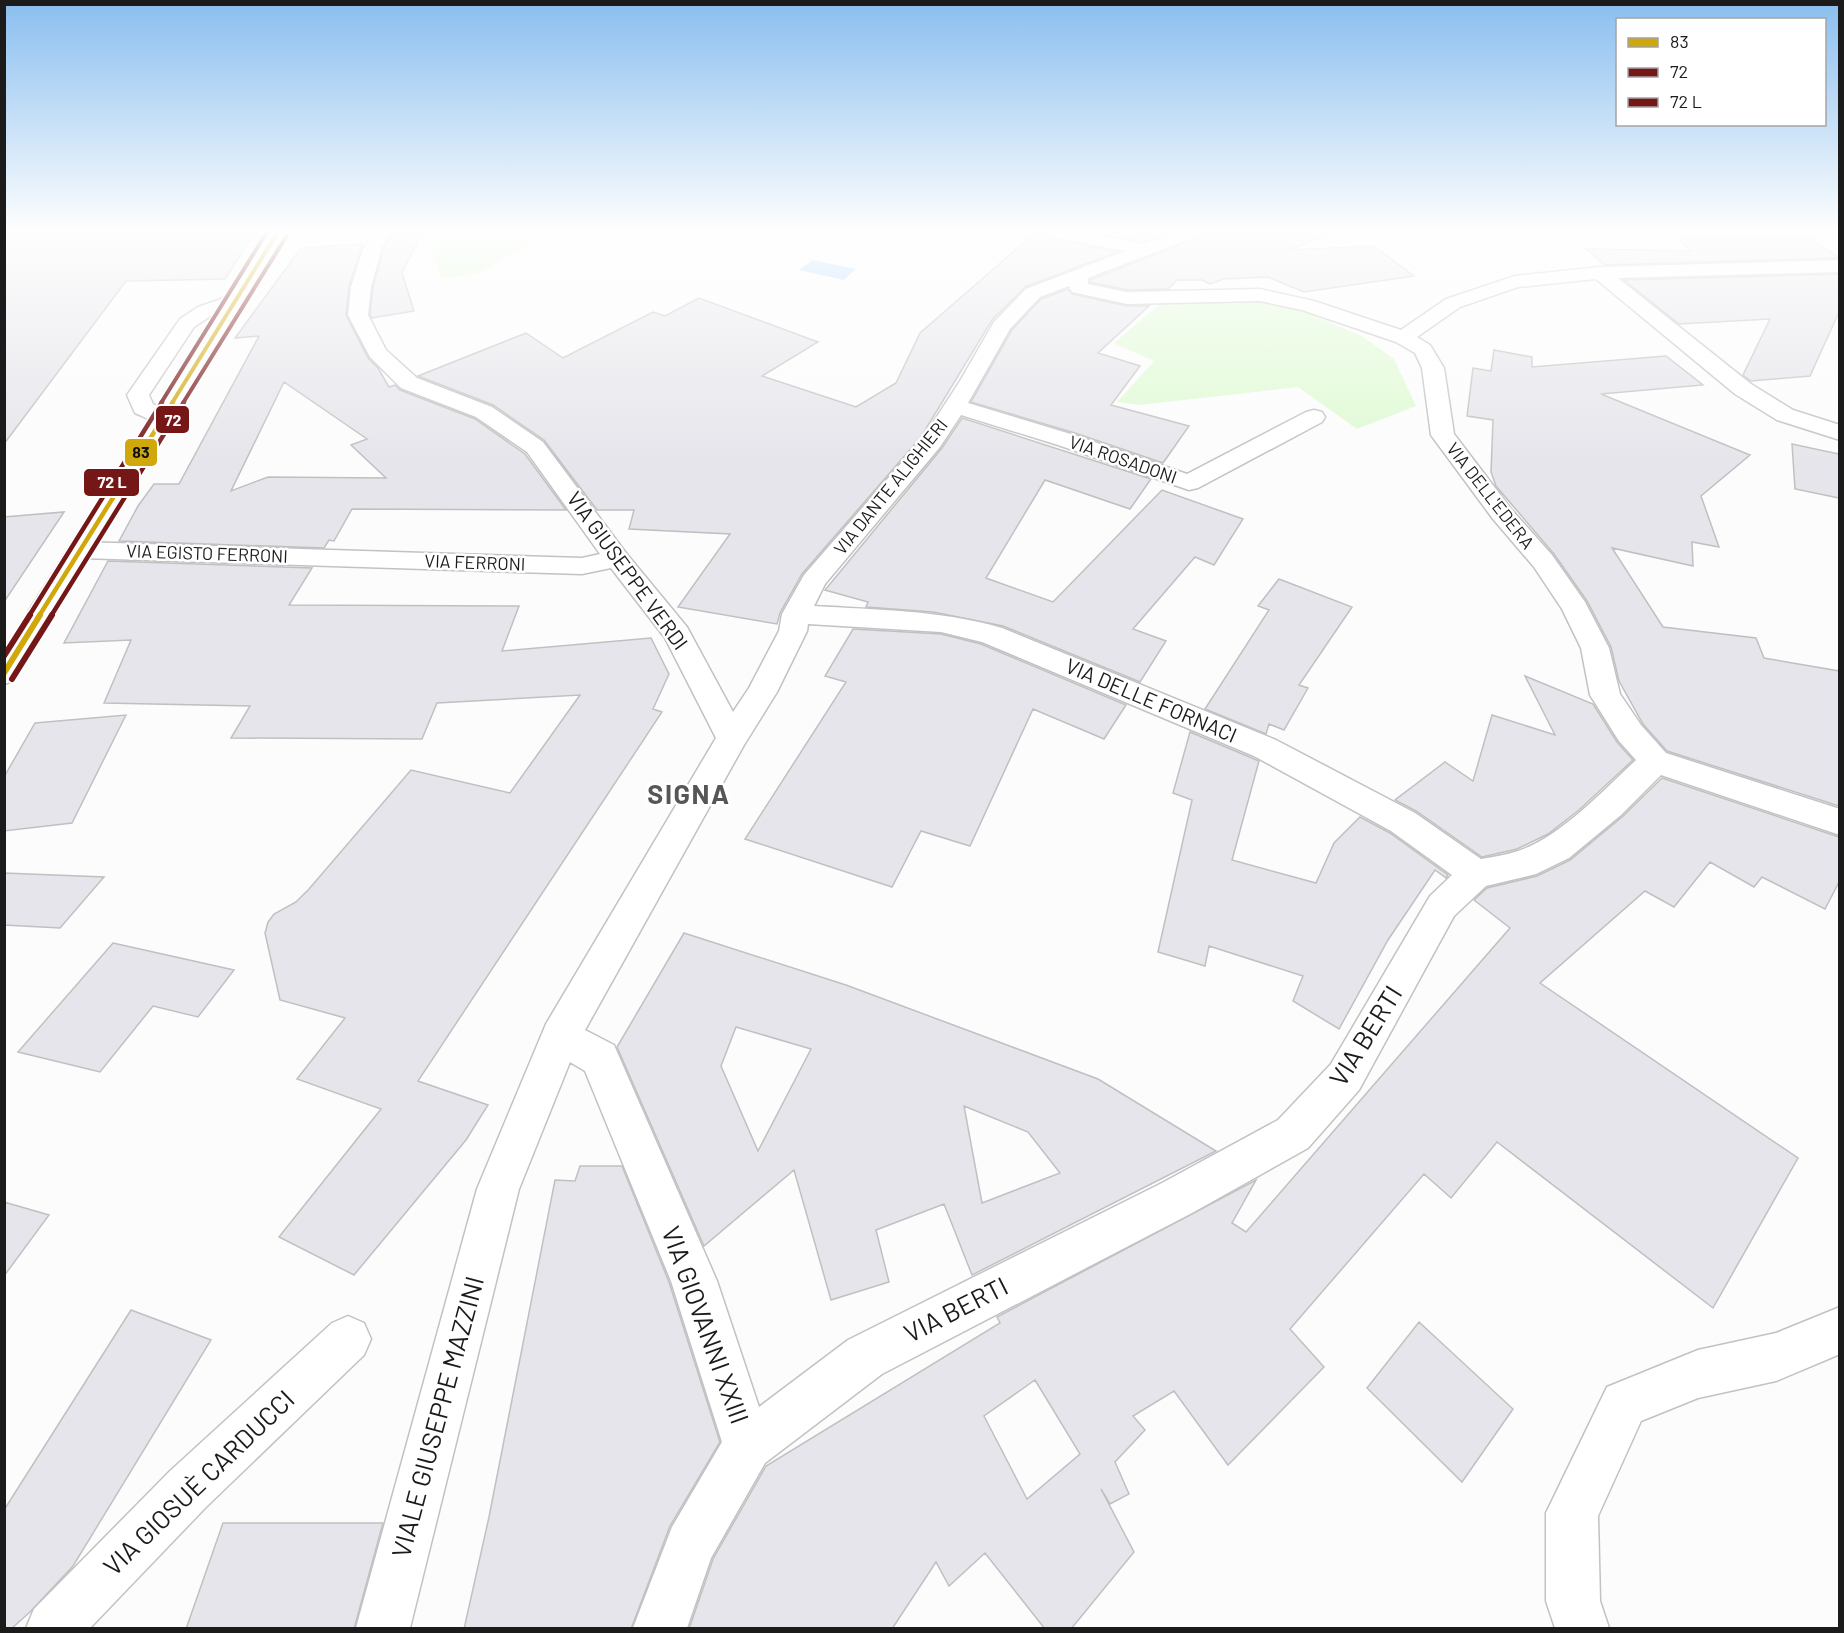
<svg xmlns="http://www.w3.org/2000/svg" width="1844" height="1633" font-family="Barlow,sans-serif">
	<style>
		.green { fill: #defad2 }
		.water { fill: #9ccdfa }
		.building { fill: #e5e5eb; stroke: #c0c0c0; stroke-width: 1.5; fill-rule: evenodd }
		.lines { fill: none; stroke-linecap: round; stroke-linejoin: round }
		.minor-casing { stroke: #c2c2c2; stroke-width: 3 }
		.secondary-casing { stroke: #c2c2c2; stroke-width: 3 }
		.minor { fill: #fff; fill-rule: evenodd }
		.secondary { fill: #fff; fill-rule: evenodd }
		.bus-1-far2-casing { stroke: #fff; stroke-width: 7 }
		.bus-1-far1-casing { stroke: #fff; stroke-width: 8 }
		.bus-1-casing { stroke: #fff; stroke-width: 10 }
		.bus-2-far2-casing { stroke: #fff; stroke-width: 7 }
		.bus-2-far1-casing { stroke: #fff; stroke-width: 8 }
		.bus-2-casing { stroke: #fff; stroke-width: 10 }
		.bus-3-far2-casing { stroke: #fff; stroke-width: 7 }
		.bus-3-far1-casing { stroke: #fff; stroke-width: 8 }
		.bus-3-casing { stroke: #fff; stroke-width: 10 }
		.bus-1-far2 { stroke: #d0a80b; stroke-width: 4 }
		.bus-1-far1 { stroke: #d0a80b; stroke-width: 4.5 }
		.bus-1 { stroke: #d0a80b; stroke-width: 6 }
		.bus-2-far2 { stroke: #751617; stroke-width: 4 }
		.bus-2-far1 { stroke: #751617; stroke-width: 4.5 }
		.bus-2 { stroke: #751617; stroke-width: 6 }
		.bus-3-far2 { stroke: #751617; stroke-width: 4 }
		.bus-3-far1 { stroke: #751617; stroke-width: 4.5 }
		.bus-3 { stroke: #751617; stroke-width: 6 }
		.labels { text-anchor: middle; stroke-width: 5; stroke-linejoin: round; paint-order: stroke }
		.far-street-label { font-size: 18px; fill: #1b1b1b; stroke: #fff }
		.street-label { font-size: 21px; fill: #1b1b1b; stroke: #fff }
		.near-street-label { font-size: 26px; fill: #1b1b1b; stroke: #fff }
		.district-label { font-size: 27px; font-weight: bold; letter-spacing: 1.5px; fill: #565657; stroke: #fff }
		.line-badge { stroke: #fff; stroke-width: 2 }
		.badge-label { font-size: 16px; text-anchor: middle; font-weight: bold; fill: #fff }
		.pale-badge-label { font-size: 16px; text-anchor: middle; font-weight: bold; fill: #111 }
	</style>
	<rect width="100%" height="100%" fill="#fcfcfc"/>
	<path class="green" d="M445,232H550L480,273L442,279L432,254Z
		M1252,299L1300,310L1362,336L1394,359L1416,406L1357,429L1298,387L1139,405L1117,402L1154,361L1114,343L1159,305Z"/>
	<path class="water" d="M812,260L856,269L844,280L799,270Z"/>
	<path class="building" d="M4,232H255L225,279L126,281L4,444Z
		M394,232H422L402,273L414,311L372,318L370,315L373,287L384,248Z
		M1036,232H1042L1047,238L1117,252L1025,287L992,320L921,437L802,574L780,613L777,624L678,607L730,534L629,529L634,510H597L544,440L493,405L418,376L526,333L563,358L653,312L665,316L699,298L818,342L762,376L856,407L896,383L920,333Z
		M1092,232H1169L1144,242Z
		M1202,232H1331V234L1289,250L1374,246L1414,276L1304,292L1268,277L1224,279L1210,284L1202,280H1177L1168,289L1127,290L1090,282V280L1198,238Z
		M1808,236L1839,258L1605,265L1586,249L1692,251L1677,238Z
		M363,244L349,286L346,315L368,358L378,368L389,387L395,385L400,390L475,419L525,454L566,510L352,509L334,541L329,540L324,548L119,541L138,506L154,484H179L259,336L235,338L301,248ZM284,382L367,439L351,445L386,478L268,477L231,491Z
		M1839,274V312L1810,376L1751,381L1743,375L1770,319L1679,324L1624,280Z
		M1068,289L1072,294L1127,306H1149L1098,353L1140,366L1111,405L1189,426L1163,463L1075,433L971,402L1012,330L1041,299Z
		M1494,350L1532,357V367L1666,356L1703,385L1601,394L1750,455L1701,496L1719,547L1692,542L1693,566L1612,548L1663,627L1756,638L1764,658L1839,671V806L1667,751L1643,724L1619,681L1611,647L1587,601L1554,554L1496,486L1491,472L1493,420L1467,416L1473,368L1491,371Z
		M962,418L1151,479L1130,509L1045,480L986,578L1053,602L1162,490L1243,519L1214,565L1195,557L1133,629L1166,641L1140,682L1003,626L933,612L866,607L868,602L825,590L942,448Z
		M1792,444L1839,454V498L1795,489Z
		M64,512L4,602V517Z
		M108,561L312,568L289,605L519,606L502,651L651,638L669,674L653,709L662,712L418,1081L488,1105L466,1140L354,1275L279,1237L381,1109L297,1079L345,1018L280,1000L265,933L268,922L274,914L296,902L309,889L411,770L510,793L580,695L437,703L422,739L231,738L250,706L104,703L131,640L64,643Z
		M1279,579L1352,607L1299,685L1308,688L1284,730L1269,724L1266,734L1205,709L1269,610L1258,606Z
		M853,629L941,634L981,644L1126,705L1104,739L1033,709L970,846L921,831L892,887L745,839L846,682L825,676Z
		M1525,676L1593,704L1617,742L1633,760L1579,810L1548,834L1517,849L1482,857L1416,811L1395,800L1445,762L1473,781L1492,715L1555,735Z
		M126,715L72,823L4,831V777L35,723Z
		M1190,732L1259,761L1232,860L1316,883L1334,843L1360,817L1390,833L1448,875L1446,878L1435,870L1388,940L1339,1029L1293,1001L1303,976L1209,946L1205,966L1158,952L1192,800L1173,793Z
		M1662,778L1839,837V882L1825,909L1762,877L1754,887L1710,862L1674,907L1645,891L1540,983L1798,1158L1713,1308L1497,1142L1451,1198L1424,1174L1290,1329L1324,1367L1228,1465L1174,1391L1133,1416L1145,1430L1115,1462L1129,1494L1110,1504L1101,1489L1134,1552L1071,1629H1045L985,1553L949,1586L936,1562L892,1629H689L713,1559L766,1466L1000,1323L997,1317L1256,1180L1232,1223L1246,1232L1510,928L1474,900L1487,888L1537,876L1570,860L1622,817ZM1035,1380L1080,1454L1027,1499L984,1416Z
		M4,873L104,877L60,928L4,925Z
		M684,933L846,985L1098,1079L1216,1151L972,1275L944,1204L876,1230L889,1282L831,1300L794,1170L704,1246L617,1047ZM736,1027L811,1049L758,1151L721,1066ZM964,1106L1028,1132L1060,1173L982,1203Z
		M113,943L234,970L198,1017L153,1006L100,1072L18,1052Z
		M580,1166H622L669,1282L720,1442L670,1526L631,1629H464L489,1517L555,1180L575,1181Z
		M4,1202L49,1215L4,1276Z
		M131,1310L211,1340L73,1566L30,1612L11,1629H4V1510Z
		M1419,1322L1513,1409L1462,1482L1367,1388Z
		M223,1523H383L354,1629H186Z"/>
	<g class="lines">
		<g class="minor-casing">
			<path id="minor" d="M374,232H392L382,247L371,287L368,315L386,350L417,378L492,407L543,442L626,553L687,627L733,712L749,688L779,631L782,614L804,575L923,438L960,381L994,322L1026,289L1125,251L1053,237L1047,236L1044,232H1080L1144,244L1175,232H1200L1197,236L1088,278V284L1127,292L1260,289L1314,301L1401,330L1446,299L1515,276L1600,267L1840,260V272L1618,278L1751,384L1793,410L1840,425V440L1777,420L1735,394L1596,279L1518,287L1460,307L1417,337L1430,345L1444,368L1454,434L1511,509L1552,555L1585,602L1609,648L1620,694L1641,725L1666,753L1840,809V835L1661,775L1621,815L1569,858L1536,874L1486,886L1454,916L1359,1090L1308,1148L1192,1213L882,1374L765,1463L711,1558L687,1628H633L672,1527L722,1442L671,1281L585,1071L570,1062L519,1189L410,1628H356L477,1189L546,1024L716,738L665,638L611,568L582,574L82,558L73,556L69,550L73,544L82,542L582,558L600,554L527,452L476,417L401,388L370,357L348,315L351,287L364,247ZM1069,286L1072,292L1127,304L1260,301L1302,310L1396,342L1415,353L1422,368L1431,435L1493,519L1534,567L1562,609L1581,648L1590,695L1619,741L1636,760C1604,790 1559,838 1518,851C1506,855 1493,857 1481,859L1415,813L1276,740L1002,628C941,610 877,610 814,606L825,584L940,447L961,415L1058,445L1189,490L1198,488L1322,422L1325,417L1322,412L1314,410L1306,412L1187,474L1074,435L968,403L1010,329L1040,297ZM808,624L941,632L982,642L1254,756L1391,831L1452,875L1430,896L1331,1064L1278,1120L1162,1183L848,1340L759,1407L717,1281L614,1045L585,1030L744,745L777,692L807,631Z
				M236,294L243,296L246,300L243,304L212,315L194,327L149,395L153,404L171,412L174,417L171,422C158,425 147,418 135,413L127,395L180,319L198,307Z
				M1840,1307V1354L1776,1381L1698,1398L1641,1421L1598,1516L1600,1601L1609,1628H1555L1546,1601V1513L1607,1387L1698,1350L1776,1333Z
				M348,1316L364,1323L371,1339L364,1355L206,1507L90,1628H26L34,1609L170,1471L332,1323Z"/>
		</g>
		<g class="secondary-casing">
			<path id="secondary" d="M269,232H287L14,681L4,684V650Z"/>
		</g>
		<use href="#minor" class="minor"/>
		<use href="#secondary" class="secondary"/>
		<g class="bus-1-far2-casing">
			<path id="bus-1-far2" d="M172,403L278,232"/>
		</g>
		<g class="bus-1-far1-casing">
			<path id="bus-1-far1" d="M39,616L173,402"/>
		</g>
		<g class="bus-1-casing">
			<path id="bus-1" d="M4,673L40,615"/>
		</g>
		<g class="bus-2-far2-casing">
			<path id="bus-2-far2" d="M183,403L286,237"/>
		</g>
		<g class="bus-2-far1-casing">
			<path id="bus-2-far1" d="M51,616L184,402"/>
		</g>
		<g class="bus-2-casing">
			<path id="bus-2" d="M12,679L52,615"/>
		</g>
		<g class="bus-3-far2-casing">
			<path id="bus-3-far2" d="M161,403L267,232"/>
		</g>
		<g class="bus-3-far1-casing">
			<path id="bus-3-far1" d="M29,616L162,402"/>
		</g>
		<g class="bus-3-casing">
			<path id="bus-3" d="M4,656L30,615"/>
		</g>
		<use href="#bus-1-far2" class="bus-1-far2"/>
		<use href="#bus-1-far1" class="bus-1-far1"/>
		<use href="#bus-1" class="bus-1"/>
		<use href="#bus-2-far2" class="bus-2-far2"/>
		<use href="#bus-2-far1" class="bus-2-far1"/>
		<use href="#bus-2" class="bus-2"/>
		<use href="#bus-3-far2" class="bus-3-far2"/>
		<use href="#bus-3-far1" class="bus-3-far1"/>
		<use href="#bus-3" class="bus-3"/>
	</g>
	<linearGradient id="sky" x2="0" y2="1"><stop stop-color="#89beef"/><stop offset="0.5" stop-color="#fefefe"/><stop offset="1" stop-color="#fefefe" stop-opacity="0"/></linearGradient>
	<rect width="1844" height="461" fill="url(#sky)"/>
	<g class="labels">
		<g class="far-street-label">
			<text transform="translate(1123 460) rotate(19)" y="6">VIA ROSADONI</text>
			<text transform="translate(891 487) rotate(-51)" y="6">VIA DANTE ALIGHIERI</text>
			<text transform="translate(1490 496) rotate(52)" y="6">VIA DELL'EDERA</text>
			<text transform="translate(207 554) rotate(2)" y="6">VIA EGISTO FERRONI</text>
			<text transform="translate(475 563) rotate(2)" y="6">VIA FERRONI</text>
		</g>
		<g class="street-label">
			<text transform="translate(627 571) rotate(54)" y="7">VIA GIUSEPPE VERDI</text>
			<text transform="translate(1151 701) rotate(23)" y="7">VIA DELLE FORNACI</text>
		</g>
		<g class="near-street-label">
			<text transform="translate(1366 1036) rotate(-58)" y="9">VIA BERTI</text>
			<text transform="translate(956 1310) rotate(-27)" y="9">VIA BERTI</text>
			<text transform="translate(705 1325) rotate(70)" y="9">VIA GIOVANNI XXIII</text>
			<text transform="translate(438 1417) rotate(-75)" y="9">VIALE GIUSEPPE MAZZINI</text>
			<text transform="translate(199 1483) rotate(-44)" y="9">VIA GIOSUÈ CARDUCCI</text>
		</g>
		<g class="district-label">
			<text x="689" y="804">SIGNA</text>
		</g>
	</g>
	<g class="line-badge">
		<rect x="155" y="405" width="35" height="29" rx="6" fill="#751617"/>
		<rect x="124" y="438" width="34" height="29" rx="6" fill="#d0a80b"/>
		<rect x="83" y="468" width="57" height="29" rx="6" fill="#751617"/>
	</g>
	<g class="badge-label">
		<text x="173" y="426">72</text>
		<text x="112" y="488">72 L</text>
	</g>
	<g class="pale-badge-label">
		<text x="141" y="458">83</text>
	</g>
	<rect width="1844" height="1633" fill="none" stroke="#1b1b1b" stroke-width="12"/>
	<rect x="1616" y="18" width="210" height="108" fill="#ffffff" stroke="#a4a4a4" stroke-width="1.5"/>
	<rect x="1628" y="38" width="30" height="9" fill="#d0a80b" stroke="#a4a4a4" stroke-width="1.5"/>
	<text x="1670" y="48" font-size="18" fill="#1b1b1b">83</text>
	<rect x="1628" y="68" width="30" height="9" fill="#751617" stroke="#a4a4a4" stroke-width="1.5"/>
	<text x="1670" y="78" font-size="18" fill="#1b1b1b">72</text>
	<rect x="1628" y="98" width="30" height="9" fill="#751617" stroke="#a4a4a4" stroke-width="1.5"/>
	<text x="1670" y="108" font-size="18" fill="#1b1b1b">72 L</text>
</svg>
